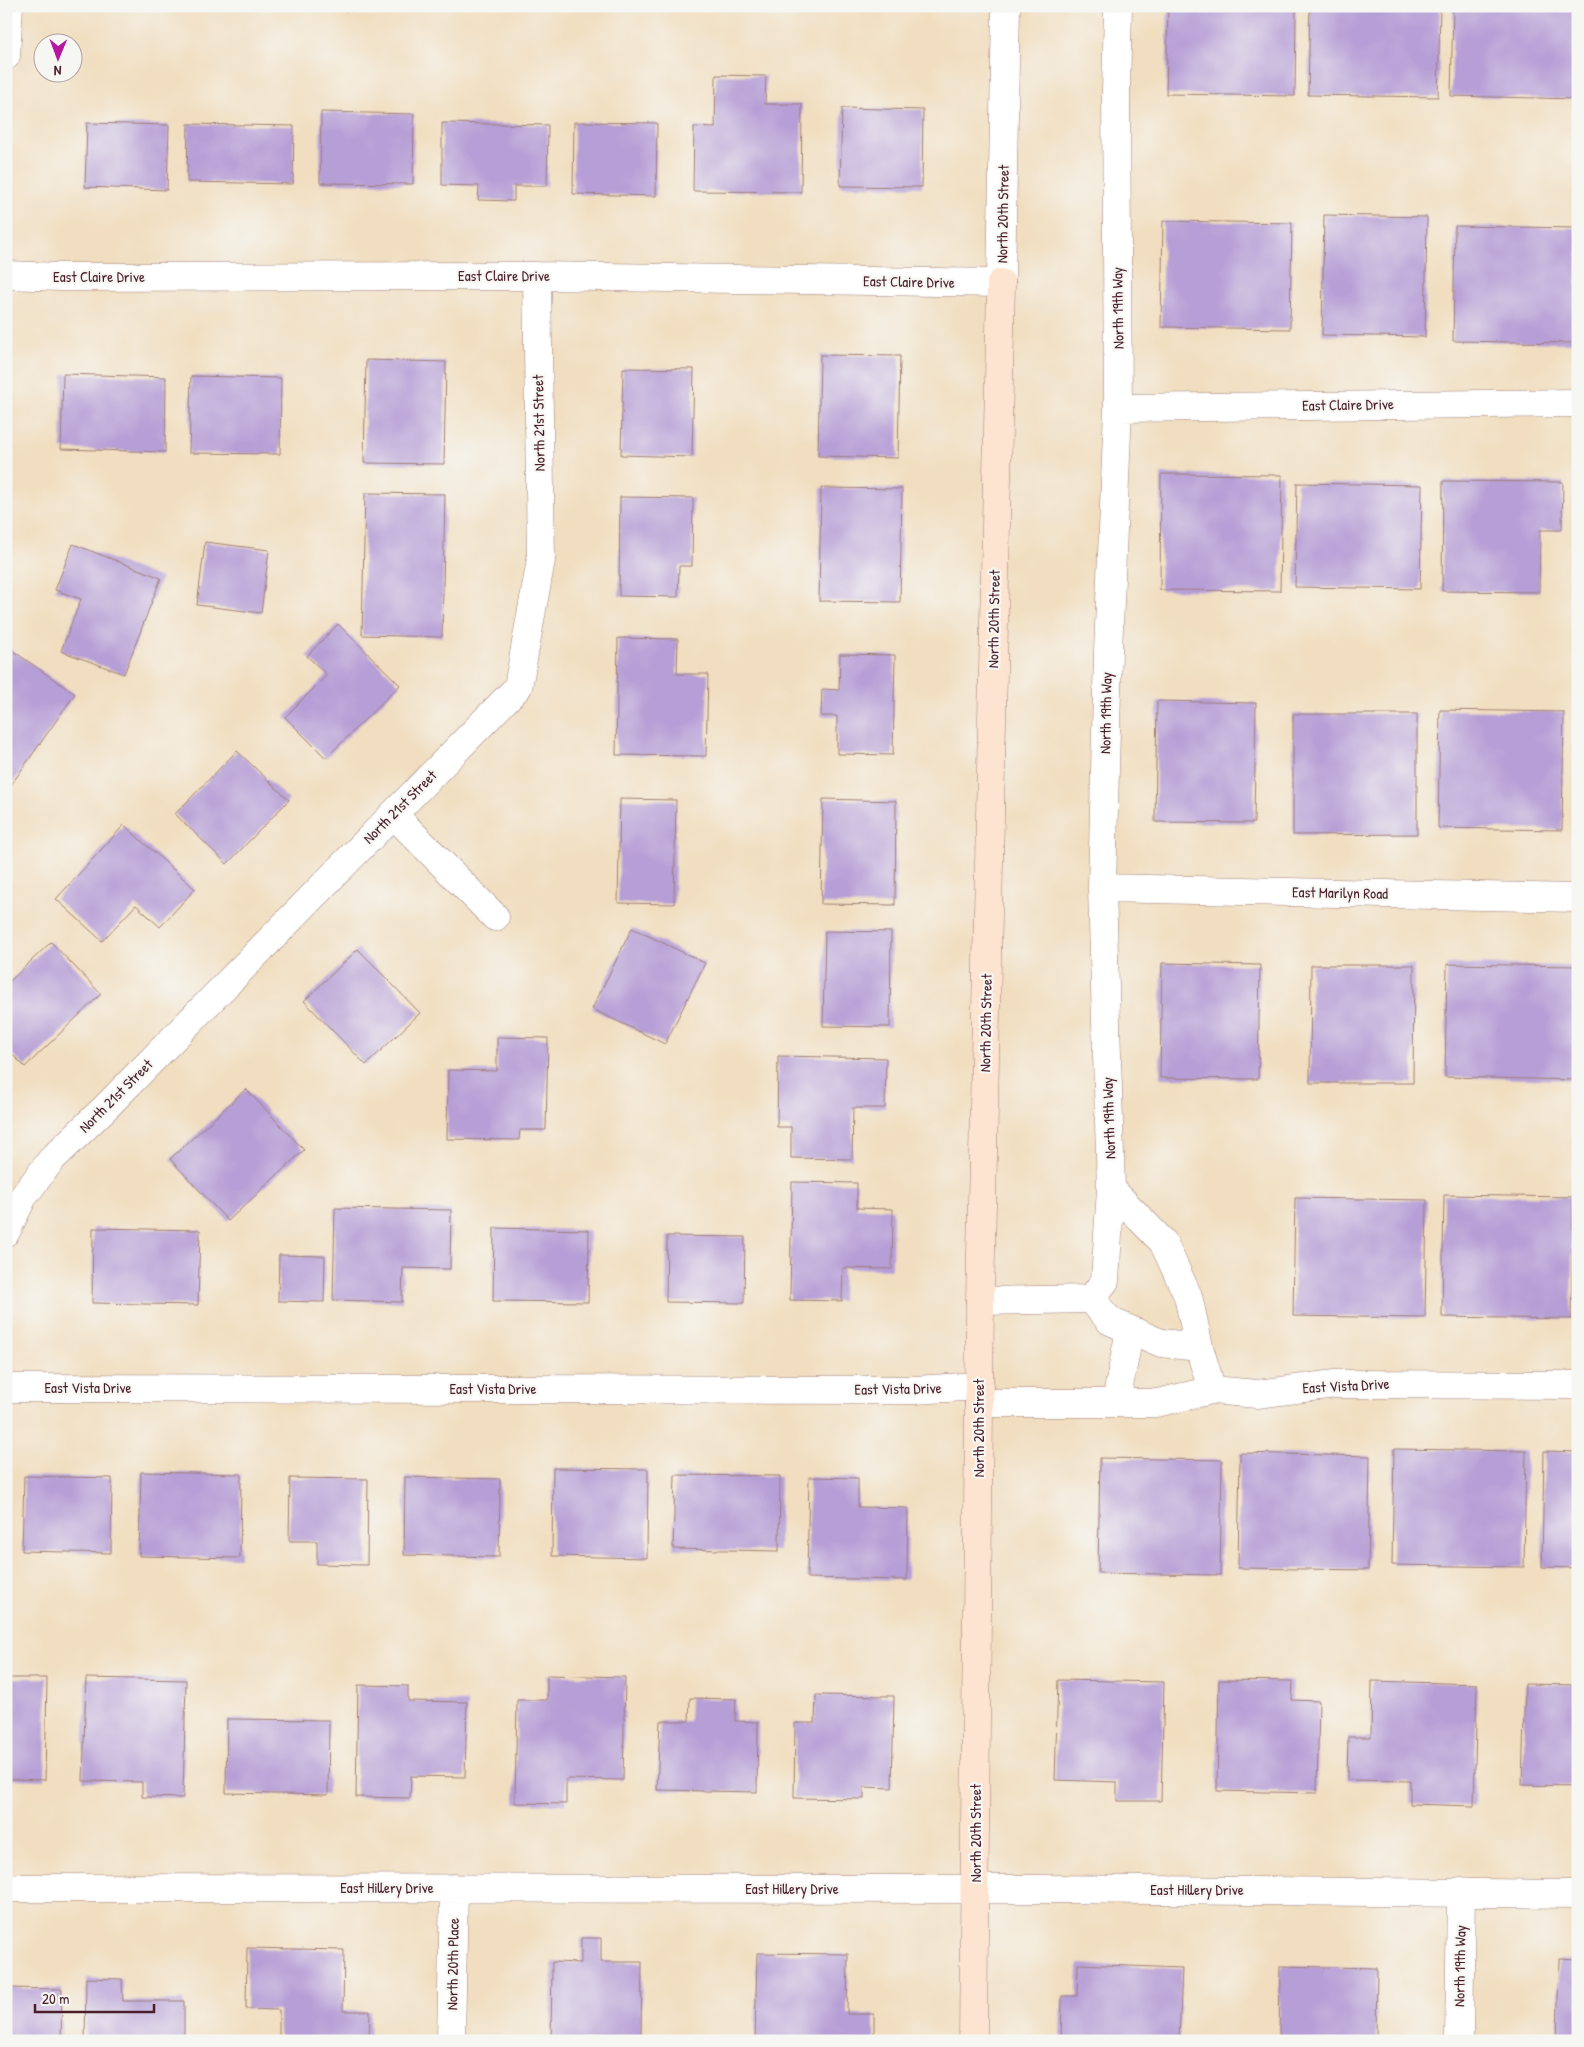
<svg xmlns="http://www.w3.org/2000/svg" width="1584" height="2047" font-family="'Patrick Hand',sans-serif">
	<style>
		.building { fill: #b69ed6 }
		.lines { fill: none; stroke-linecap: round; stroke-linejoin: round }
		.street-casing { stroke: #9e7e76; stroke-width: 29 }
		.secondary-casing { stroke: #9e7e76; stroke-width: 29 }
		.street { stroke: #fff; stroke-width: 28 }
		.secondary { stroke: #fde4d0; stroke-width: 28 }
		.labels { text-anchor: middle; stroke-width: 4.5; stroke-linejoin: round; paint-order: stroke }
		.street-label { font-size: 15px; fill: #4a1f2b; stroke: #f6f6f2 }
	</style>
	<rect width="100%" height="100%" fill="#f6f6f2"/>
	<filter id="ink" filterUnits="userSpaceOnUse"><feTurbulence type="fractalNoise" baseFrequency=".02" numOctaves="2"/><feDisplacementMap in="SourceGraphic" scale="10" xChannelSelector="R" yChannelSelector="G"/><feConvolveMatrix kernelMatrix="1 2 1 2 8 2 1 2 1" color-interpolation-filters="sRGB"/></filter>
	<filter id="wash" filterUnits="userSpaceOnUse"><feTurbulence type="fractalNoise" baseFrequency=".0096" numOctaves="4" result="noise"/><feDisplacementMap in="SourceGraphic" scale="20" xChannelSelector="R" yChannelSelector="G"/><feGaussianBlur stdDeviation="1.12" result="paint"/><feColorMatrix in="noise" values="0 0 0 0 0 0 0 0 0 0 0 0 0 0 0 0 0 1.4 0 .05"/><feComposite in="paint" operator="in"/></filter>
	<g filter="url(#wash)">
		<rect width="100%" height="100%" fill="#f1dec0"/>
		<g id="blocks">
			<path class="building" d="M162,6H205V8L162,9Z
				M317,6H353V11L317,10Z
				M1168,6H1296L1295,96L1166,94Z
				M1310,6H1440L1438,97L1308,95Z
				M1453,6H1578V99L1451,96Z
				M716,75L766,76L765,104H802L801,192L693,191L694,127L715,128Z
				M842,108L923,110L922,187L840,186Z
				M321,112L414,114L413,184L320,183Z
				M574,122L657,123L656,196L573,194Z
				M87,123L169,125L167,190L85,187Z
				M442,123L548,125L547,186H514V201L478,200L479,186L442,185Z
				M188,124L294,126L293,184L187,182Z
				M1324,215L1427,217L1425,337L1322,335Z
				M1163,221L1292,223L1290,329L1161,327Z
				M1455,226L1578,228L1576,343L1453,341Z
				M820,355L900,356L898,458L818,456Z
				M366,360L446,362L444,464L364,463Z
				M623,368L694,369L692,457L621,455Z
				M63,374L166,377L165,452L61,449Z
				M191,376L281,378L280,454L189,453Z
				M1161,474L1282,475L1280,591L1160,590Z
				M1443,481L1563,482L1562,530H1540L1539,592L1442,591Z
				M1297,483L1422,485L1420,589L1295,587Z
				M821,488L902,489L900,602L819,601Z
				M365,493L445,494L442,637L362,635Z
				M620,497L693,498L692,566H679L678,597L619,596Z
				M205,542L269,550L261,613L197,605Z
				M73,544L161,578L124,674L61,651L81,599L55,590Z
				M338,624L400,685L326,758L285,717L327,675L307,656Z
				M618,638L678,639L677,674H708L706,756L616,755Z
				M6,646L75,694L6,792Z
				M840,654L895,655L893,755L837,754V716H821L822,689L839,690Z
				M1157,701L1256,703L1254,823L1155,822Z
				M1440,710L1564,712L1562,830L1438,828Z
				M1293,714H1417V834L1293,835Z
				M237,751L289,800L227,864L175,814Z
				M620,799L676,800L674,904L618,903Z
				M823,799L896,801L895,905L821,904Z
				M124,825L195,889L160,927L136,905L102,941L56,899Z
				M632,928L705,963L665,1044L592,1009Z
				M825,931L891,932L890,1027L823,1026Z
				M51,942L101,994L25,1067L6,1048V985Z
				M358,949L420,1013L366,1065L304,1001Z
				M1162,963L1260,965L1258,1079L1160,1078Z
				M1447,964L1578,966L1577,1080L1445,1077Z
				M1311,965H1414L1413,1083H1310Z
				M497,1037L548,1038L546,1130H520L519,1140L447,1139L448,1070L497,1071Z
				M778,1056L886,1058L885,1108H853L852,1159L791,1158V1127H777Z
				M246,1089L304,1150L228,1221L170,1159Z
				M792,1182L857,1183V1208L893,1209L892,1269L843,1268L842,1301L790,1300Z
				M1444,1195L1573,1197L1571,1319L1442,1317Z
				M1295,1198L1427,1200L1425,1318L1293,1316Z
				M335,1208L451,1210L450,1269L403,1268L402,1302L333,1300Z
				M93,1228L200,1230L198,1305L92,1303Z
				M494,1228L589,1230L588,1302L493,1301Z
				M667,1236L745,1237L744,1303L666,1302Z
				M279,1255L325,1256L324,1302L278,1301Z
				M1394,1449L1526,1451L1524,1567L1392,1565Z
				M1544,1451L1578,1452V1568L1542,1567Z
				M1240,1453L1370,1456L1368,1570L1238,1568Z
				M1100,1458L1222,1460L1220,1575L1098,1573Z
				M553,1468L648,1469L647,1558L552,1556Z
				M141,1472L241,1474L240,1558L139,1556Z
				M675,1475L780,1476L779,1551L673,1549Z
				M24,1476L112,1478L111,1553L22,1551Z
				M405,1477L500,1479L499,1557L404,1555Z
				M809,1477L858,1478V1507L908,1508L907,1580L807,1578Z
				M290,1478L368,1479L367,1565L317,1564V1541H289Z
				M547,1675L625,1677L623,1780L566,1779V1804L515,1803L517,1700H547Z
				M6,1678H47L45,1780L10,1779L9,1803H6Z
				M86,1678L186,1680L183,1798L142,1797V1782L83,1781Z
				M1058,1680L1164,1682L1161,1801H1117V1782L1055,1780Z
				M1219,1680L1293,1681L1292,1700L1319,1701L1317,1793L1217,1791Z
				M1372,1681L1477,1684L1474,1806L1410,1804V1781L1347,1780L1348,1737H1371Z
				M1525,1684L1578,1685V1786L1522,1785Z
				M358,1685L408,1686V1701L467,1702L465,1777L411,1776L410,1798L356,1797Z
				M816,1695L894,1696L892,1788L864,1787V1799L794,1798L795,1723H815Z
				M690,1698L736,1699L735,1721L758,1722L757,1792L657,1790L660,1721H689Z
				M227,1719L329,1720L328,1795L226,1793Z
				M581,1938H601V1962H642L641,2041H551L552,1962L581,1963Z
				M247,1948L344,1950L343,2011H370L369,2041H279V2010L246,2009Z
				M757,1953L848,1954L847,2014H874V2041H755Z
				M1559,1959L1578,1960V2041H1557Z
				M1078,1964L1182,1968L1179,2041H1061L1062,1996H1077Z
				M1280,1966L1377,1968L1376,2041H1279Z
				M86,1978L122,1979L123,2001H184V2041H85Z
				M6,1988L62,1989L61,2041H6Z"/>
		</g>
	</g>
	<g filter="url(#ink)">
		<use href="#blocks" fill-opacity="0" stroke="#9e7e76" stroke-width="1"/>
		<g class="lines">
			<g class="street-casing">
				<path id="street" d="M1118,6L1116,92L1118,408L1108,651L1102,888L1111,1189L1163,1242L1188,1296L1199,1347L1212,1390
					M6,56L9,6
					M6,275L61,277L537,276L1001,283L1006,6
					M1118,408L1578,403
					M393,814L495,917
					M1102,888L1578,898
					M6,1232L23,1197L52,1159L106,1107L518,687L541,560L537,276
					M1091,1299L1110,1321L1161,1343L1199,1347
					M980,1301L1091,1299L1105,1281L1111,1189
					M6,1388L915,1390L979,1386
					M1116,1402L1130,1330
					M979,1403H1157L1212,1390L1257,1394L1335,1384L1578,1385
					M6,1888L1048,1889L1578,1894
					M451,2041L454,1888
					M1459,2041L1461,1891"/>
			</g>
			<g class="secondary-casing">
				<path id="secondary" d="M973,2041L980,1301L1001,283"/>
			</g>
			<use href="#street" class="street"/>
			<use href="#secondary" class="secondary"/>
		</g>
	</g>
	<g class="labels">
		<g class="street-label">
			<text transform="translate(1003 214) rotate(-89)" y="5">North 20th Street</text>
			<text x="504" y="281">East Claire Drive</text>
			<text x="99" y="282">East Claire Drive</text>
			<text transform="translate(909 282) rotate(1)" y="5">East Claire Drive</text>
			<text transform="translate(1118 308) rotate(-91)" y="5">North 19th Way</text>
			<text transform="translate(1348 405) rotate(-1)" y="5">East Claire Drive</text>
			<text transform="translate(539 423) rotate(-91)" y="5">North 21st Street</text>
			<text transform="translate(994 619) rotate(-89)" y="5">North 20th Street</text>
			<text transform="translate(1106 713) rotate(-89)" y="5">North 19th Way</text>
			<text transform="translate(400 807) rotate(-45)" y="5">North 21st Street</text>
			<text transform="translate(1340 893) rotate(1)" y="5">East Marilyn Road</text>
			<text transform="translate(986 1023) rotate(-89)" y="5">North 20th Street</text>
			<text transform="translate(116 1096) rotate(-45)" y="5">North 21st Street</text>
			<text transform="translate(1109 1118) rotate(-92)" y="5">North 19th Way</text>
			<text transform="translate(1346 1386) rotate(-3)" y="5">East Vista Drive</text>
			<text x="88" y="1393">East Vista Drive</text>
			<text x="493" y="1394">East Vista Drive</text>
			<text transform="translate(898 1389) rotate(-1)" y="5">East Vista Drive</text>
			<text transform="translate(979 1428) rotate(-90)" y="5">North 20th Street</text>
			<text transform="translate(976 1833) rotate(-90)" y="5">North 20th Street</text>
			<text x="387" y="1893">East Hillery Drive</text>
			<text x="792" y="1894">East Hillery Drive</text>
			<text x="1197" y="1895">East Hillery Drive</text>
			<text transform="translate(453 1964) rotate(-89)" y="5">North 20th Place</text>
			<text transform="translate(1460 1966) rotate(-89)" y="5">North 19th Way</text>
		</g>
	</g>
	<rect width="1584" height="2047" fill="none" stroke="#f6f6f2" stroke-width="25"/>
	<g transform="translate(58 58) rotate(181)"><circle r="24" fill="#f6f6f2" stroke="#b1a0a2"/>
	<path d="M0-4L9 19L0 12L-9 19Z" fill="#b5179e"/>
	<text y="-8" font-size="14" font-weight="bold" text-anchor="middle" fill="#4a1f2b">N</text>
	</g>
	<path d="M35 2004v8h119v-8" fill="none" stroke="#4a1f2b" stroke-width="2.5"/>
	<text x="42" y="2004" font-size="15" fill="#4a1f2b" stroke="#f6f6f2" stroke-width="4" paint-order="stroke">20 m</text>
</svg>
